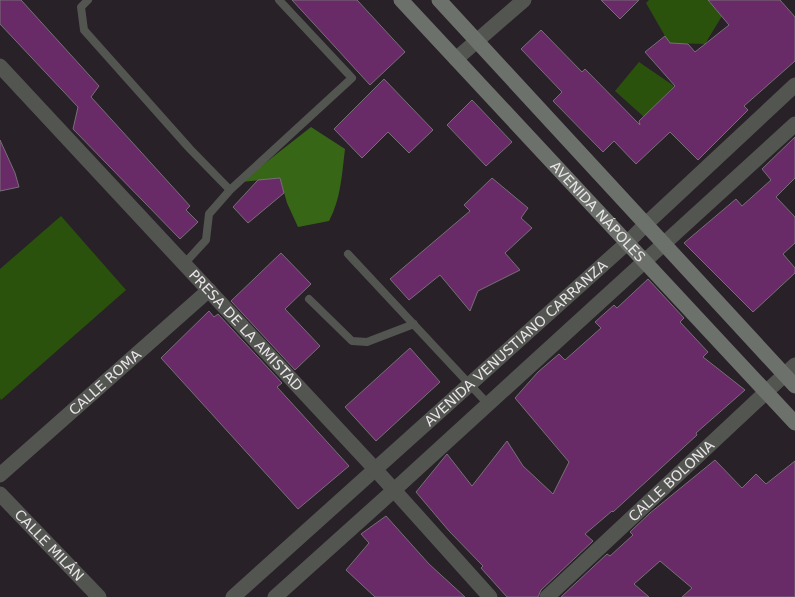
<svg xmlns="http://www.w3.org/2000/svg" width="795" height="597" font-family="'DejaVu Sans',sans-serif">
	<style>
		.green { fill: #2b520d }
		.forest { fill: #386617 }
		.building { fill: #692b67; stroke: #776f77 }
		.lines { fill: none; stroke-linecap: round; stroke-linejoin: round }
		.lane { stroke: #535551; stroke-width: 8 }
		.street { stroke: #535551; stroke-width: 15 }
		.secondary { stroke: #6d716b; stroke-width: 15 }
		.labels { text-anchor: middle; stroke-width: 4; stroke-linejoin: round; paint-order: stroke }
		.street-label { font-size: 14px; fill: #e9e4e8; stroke: #282128 }
	</style>
	<rect width="100%" height="100%" fill="#282128"/>
	<path class="green" d="M649,0H708L722,16L705,44L670,43L665,36L646,3Z
		M639,62L674,86L644,117L615,91Z
		M61,216L126,290L1,400L0,398V269Z"/>
	<path class="forest" d="M311,127L345,149C342,173 341,199 329,221L298,227L287,203L280,178L241,182Z"/>
	<path class="building" d="M0,0H21L99,86L91,97L190,206L186,210L198,222L180,239L73,129L78,107L0,24Z
		M292,0H357L405,52L370,85Z
		M601,0H639L620,19Z
		M708,0H780L795,17V61L744,106L748,110L698,160L670,132L636,164L614,141L603,152L553,101L562,92L521,49L541,30L582,72L585,69L640,125L639,121L675,86L645,52L665,36L670,43L688,44L695,52L729,25Z
		M384,79L433,130L409,153L388,132L362,158L334,129Z
		M472,100L512,142L486,166L447,125Z
		M795,137V178L776,197L795,217V243L783,254L795,268V273L753,312L684,243L736,199L742,206L771,180L762,169Z
		M0,140L15,173L19,187L0,191Z
		M280,178L284,193L248,223L233,207L258,180Z
		M492,178L528,208L521,218L532,228L505,253L520,270L478,291L470,311L440,275L409,300L390,279L470,211L464,205Z
		M281,253L311,284L285,309L320,346L295,370L231,301Z
		M648,279L684,318L680,322L708,352L703,357L745,390L696,433L697,435L613,512L612,511L585,534L593,541L541,590L538,597H507L481,568L483,566L449,531L416,492L447,454L472,486L507,441L523,466L553,494L569,462L515,398L538,372L559,354L565,360L601,328L595,322L614,305L617,308Z
		M209,311L214,317L218,314L282,383L277,387L349,466L298,509L161,358Z
		M410,348L440,382L376,441L345,407Z
		M715,460L742,488L756,474L766,484L795,461V597H682L692,588L660,561L634,584L649,597H561L607,554L610,556L633,535L630,532L650,513Z
		M386,516L429,564L465,597H375L346,570L369,543L361,534Z"/>
	<g class="lines">
		<path class="lane" d="M88,0L81,7L84,30L190,149L230,190
			M348,254L488,404
			M184,264L206,240L209,214L230,190L352,78L279,0
			M309,299L352,341L367,342L414,324"/>
		<g class="street">
			<path d="M456,59L524,0"/>
			<path id="s1" d="M0,66L375,469L490,597"/>
			<path id="s2" d="M0,475L209,290"/>
			<path id="s3" d="M0,494L99,597"/>
			<path id="s4" d="M233,597L627,243L646,224L795,85"/>
			<path d="M275,597L393,491L795,124"/>
			<path id="s5" d="M547,597L795,365"/>
		</g>
		<g class="secondary">
			<path id="s6" d="M401,0L795,423"/>
			<path d="M439,0L795,386"/>
		</g>
	</g>
	<g class="labels">
		<g class="street-label">
			<text dy="5" stroke="none"><textPath href="#s6" startOffset="289">AVENIDA NÁPOLES</textPath></text>
			<text dy="5" stroke="none"><textPath href="#s1" startOffset="361">PRESA DE LA AMISTAD</textPath></text>
			<text dy="5" stroke="none"><textPath href="#s4" startOffset="380">AVENIDA VENUSTIANO CARRANZA</textPath></text>
			<text dy="5" stroke="none"><textPath href="#s2" startOffset="140">CALLE ROMA</textPath></text>
			<text dy="5" stroke="none"><textPath href="#s5" startOffset="170">CALLE BOLONIA</textPath></text>
			<text dy="5" stroke="none"><textPath href="#s3" startOffset="71">CALLE MILÁN</textPath></text>
		</g>
	</g>
</svg>
